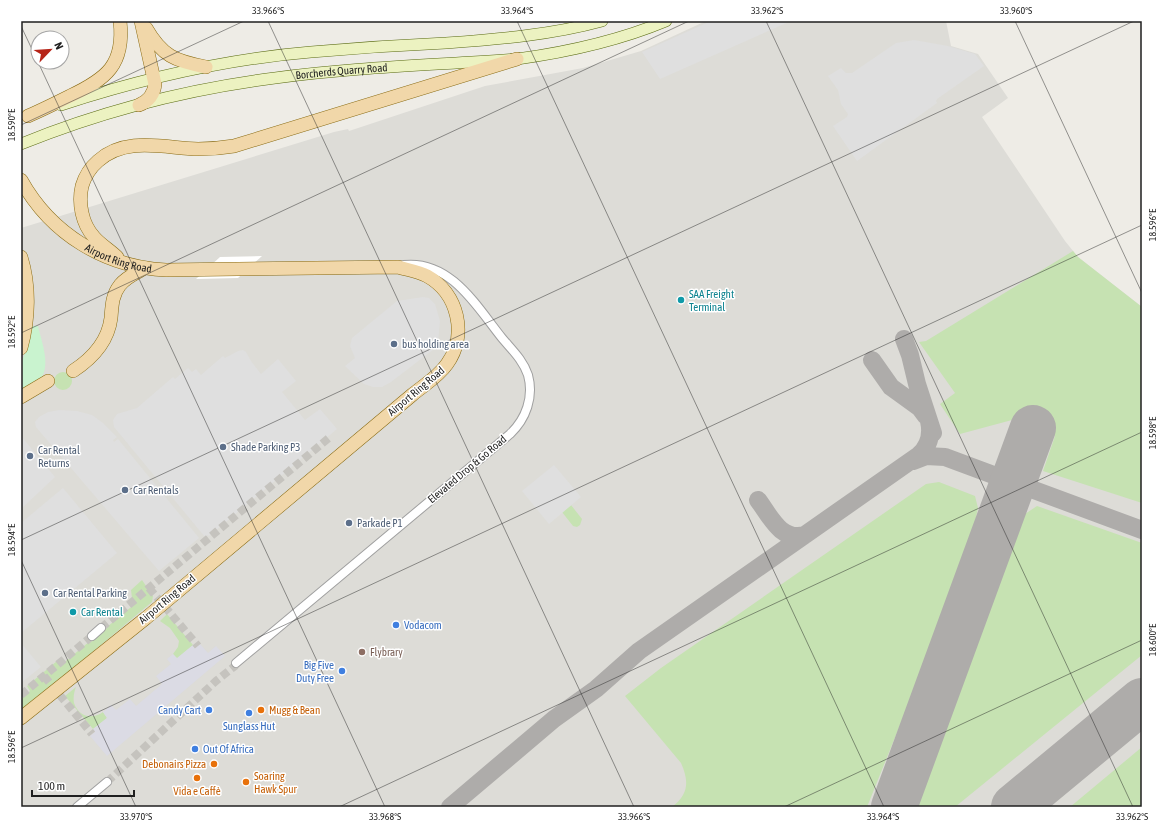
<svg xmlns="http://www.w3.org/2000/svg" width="1163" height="828" font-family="'Asap Condensed',sans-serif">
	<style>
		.airport { fill: #dddcd7 }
		.grass { fill: #c6e2b2 }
		.park { fill: #c9f3cf }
		.parking { fill: #dfdfdf }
		.plaza { fill: #dbdbe4 }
		.pier { fill: #fff }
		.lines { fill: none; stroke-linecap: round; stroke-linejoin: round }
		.taxiway { stroke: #aeacaa; stroke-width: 18 }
		.runway { stroke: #aeacaa; stroke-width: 46 }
		.street-tunnel { stroke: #c5c3be; stroke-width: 8; stroke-dasharray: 8 4; stroke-linecap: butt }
		.street-casing { stroke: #a0a0a0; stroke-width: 10 }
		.secondary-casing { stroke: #596a12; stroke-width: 12 }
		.primary-casing { stroke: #886a12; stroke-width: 14 }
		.street { stroke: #fff; stroke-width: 8 }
		.secondary { stroke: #ecf2c1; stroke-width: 11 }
		.primary { stroke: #f1d7a9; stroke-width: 13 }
		.ticks { fill: none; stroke: #1f1f1f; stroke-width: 1; stroke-opacity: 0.45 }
		.culture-dot { fill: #0f9aa8; stroke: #fff; stroke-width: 1.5 }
		.service-dot { fill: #5c6f8a; stroke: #fff; stroke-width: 1.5 }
		.shop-dot { fill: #3f7fe0; stroke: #fff; stroke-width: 1.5 }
		.education-dot { fill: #8d6e63; stroke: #fff; stroke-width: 1.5 }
		.food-dot { fill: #e8710a; stroke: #fff; stroke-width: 1.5 }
		.labels { text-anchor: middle; stroke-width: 3; stroke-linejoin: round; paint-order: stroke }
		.street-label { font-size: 11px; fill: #1f1f1f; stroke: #fff }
		.culture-label { font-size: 11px; fill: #0d838f; stroke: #fff; text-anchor: start }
		.service-label { font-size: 11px; fill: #4e5e75; stroke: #fff; text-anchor: start }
		.shop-label { font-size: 11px; fill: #366cbe; stroke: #fff; text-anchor: start }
		.education-label { font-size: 11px; fill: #785e54; stroke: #fff; text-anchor: start }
		.food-label { font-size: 11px; fill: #c56008; stroke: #fff; text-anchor: start }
		.neatline { fill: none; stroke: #1f1f1f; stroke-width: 1.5 }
		.ticks-label { font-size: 10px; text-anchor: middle; fill: #1f1f1f }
	</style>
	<rect width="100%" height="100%" fill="#eeece6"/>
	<path class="airport" d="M706,21H946L951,46L978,54L1008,98L982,117L1065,241L1078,257L1142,307V807H21V228L334,132L348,129L349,131L485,86L583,68L641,51Z"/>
	<path class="grass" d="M1073,251L1078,257L1142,307V503L1043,471L1055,436L1012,420L960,434L940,404L955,393L919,342L926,341Z
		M54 381a9 9 0 1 1 18 0a9 9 0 1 1-18 0Z
		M939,482L975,496L978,508L968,556L867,807H672C689,794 689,781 681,763L625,696L661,668L926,484Z
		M571,505L582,519L580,525L577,527L573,526L562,512Z
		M1037,506L1142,543V655L955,807H917L1025,514Z
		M142,580L153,596L152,602L21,712V699L30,691L27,686L57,661L61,665L136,603L132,598L131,590Z
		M167,614L193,645L177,659L173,654L178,647L179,641L170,628L160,621Z
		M76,687C74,692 73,698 74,703C79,717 92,720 103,712L107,718L93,729L65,696Z
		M1142,747V807H1070Z"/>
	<path class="park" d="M32,326H38C42,344 53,369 37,383C33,387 26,390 21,393V363L26,351Z"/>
	<path class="parking" d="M711,21H791L660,79L642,52Z
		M914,40L948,46L975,54L984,66L937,99L936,101L937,103L857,161L833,126L847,117L848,114L841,104L838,90L828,76L841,68L846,73H852L896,43Z
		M423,297L429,298L435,304L440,321L438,342L434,349L391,382L382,387H373L364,384L345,366L355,358L350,346L352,338L397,301Z
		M243,350L246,352L251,361L261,374L278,359L296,381L282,392L305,420L320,409L337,429L209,536L208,535L205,537L114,427L113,420L117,414L137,408L173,377L175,379L188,368L192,372L196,369L201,375L223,356L225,358L238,351Z
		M59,410L77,411L92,415L103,423L117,437L113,440L114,442L118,439L199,538L159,571L36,427L35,422L39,417L48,412Z
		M21,436L55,477L21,509Z
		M554,465L581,497L549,524L522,491Z
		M63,488L117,553L21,633V523Z
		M21,643L41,667L21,683Z"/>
	<path class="plaza" d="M200,644L208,653L216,646L225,656L107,756L90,736L95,732L93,729L107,718L103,712L111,705L116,710L130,699L136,706L162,684L156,676L171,664L167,659L173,654L177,658L193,645L195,648Z"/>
	<path class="pier" d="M262,256L238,278L196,279L220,257Z"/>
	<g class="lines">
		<path class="taxiway" d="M904,339L910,355L917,384L933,433
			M872,360L891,387L920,408L926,416
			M913,461L926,456L945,457L1142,530
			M758,500C770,516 781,542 805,535
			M450,807L554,719L596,689L639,651L919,455C929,446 932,434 929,421"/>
		<path class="runway" d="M894,807L1033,428
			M1014,807L1142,701"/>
		<path class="street-tunnel" d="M149,588L198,646
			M101,628L330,437
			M44,676L92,734
			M21,695L92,636
			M107,782L216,681L235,666L236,663"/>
		<g class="street-casing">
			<path id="street" d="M92,636L101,628
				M236,663L510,434C526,419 534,397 528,375C523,360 512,350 502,338C477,307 451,260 404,265
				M77,807L107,782"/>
		</g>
		<g class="secondary-casing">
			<g id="secondary">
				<path d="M61,105C141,79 226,59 311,52C356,48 401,45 446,43C499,39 551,35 602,21"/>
				<path id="s1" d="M21,144C102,111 189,89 275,78C356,67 437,65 517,59C568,52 618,41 666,21"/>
			</g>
		</g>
		<g class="primary-casing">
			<g id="primary">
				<path d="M146,28C162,56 175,61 206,67"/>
				<path d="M139,105C149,101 154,94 155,84L141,21"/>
				<path d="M28,116C42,110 56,103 70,96C106,79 125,65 120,21"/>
				<path id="s2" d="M21,180C51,234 105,267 166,270L398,267C408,270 418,271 427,276C458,293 468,335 447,364C438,377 424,385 412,395L146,618L21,718"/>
				<path d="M21,257C30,286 29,319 21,348"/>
				<path d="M117,257C110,250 101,245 94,237C82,224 78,203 82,186C85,176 91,167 98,161C126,136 164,148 198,149C210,149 222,148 234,146L517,59"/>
				<path d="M73,371C93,358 108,342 111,318C112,306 112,295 120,285C126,277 136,273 145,268"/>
				<path d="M21,397L48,381"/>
			</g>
		</g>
		<use href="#street" class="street"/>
		<use href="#secondary" class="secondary"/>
		<use href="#primary" class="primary"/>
	</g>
	<path class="ticks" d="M268,21L634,807M517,21L884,807M766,21L1133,807M1015,21L1142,293M21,26L38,62M38,62L385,807M21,125L244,21M21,333L689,21M21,540L1134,21M21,560L136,807M21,748L1142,225M339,807L1142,432M784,807L1142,640"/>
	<g class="culture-dot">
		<circle cx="681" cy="300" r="4"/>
		<circle cx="73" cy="612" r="4"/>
	</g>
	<g class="service-dot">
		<circle cx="394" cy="344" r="4"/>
		<circle cx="223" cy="447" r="4"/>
		<circle cx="30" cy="456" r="4"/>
		<circle cx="125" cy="490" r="4"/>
		<circle cx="349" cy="523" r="4"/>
		<circle cx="45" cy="593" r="4"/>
	</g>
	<g class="shop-dot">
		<circle cx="396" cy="625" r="4"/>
		<circle cx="342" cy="671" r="4"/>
		<circle cx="209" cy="710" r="4"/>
		<circle cx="249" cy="713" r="4"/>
		<circle cx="195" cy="749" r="4"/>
	</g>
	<circle class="education-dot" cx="362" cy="652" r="4"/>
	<g class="food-dot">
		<circle cx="261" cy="710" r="4"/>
		<circle cx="214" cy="764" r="4"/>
		<circle cx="197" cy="778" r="4"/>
		<circle cx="246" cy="782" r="4"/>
	</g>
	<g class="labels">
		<g class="street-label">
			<text dy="4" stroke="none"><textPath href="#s1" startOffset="330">Borcherds Quarry Road</textPath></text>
			<text dy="4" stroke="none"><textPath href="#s2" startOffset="129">Airport Ring Road</textPath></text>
			<text transform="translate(416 391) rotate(-40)" y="4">Airport Ring Road</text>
			<text transform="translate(467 469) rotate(-40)" y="4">Elevated Drop &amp; Go Road</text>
			<text transform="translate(167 599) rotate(-40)" y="4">Airport Ring Road</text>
		</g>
		<g class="culture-label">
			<text x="689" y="298">SAA Freight<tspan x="689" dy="13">Terminal</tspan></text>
			<text x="81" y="616">Car Rental</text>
		</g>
		<g class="service-label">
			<text x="402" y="348">bus holding area</text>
			<text x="231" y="451">Shade Parking P3</text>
			<text x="38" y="454">Car Rental<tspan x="38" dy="13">Returns</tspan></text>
			<text x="133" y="494">Car Rentals</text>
			<text x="357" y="527">Parkade P1</text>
			<text x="53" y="597">Car Rental Parking</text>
		</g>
		<g class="shop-label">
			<text x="404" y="629">Vodacom</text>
			<text x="334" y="669" text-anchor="end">Big Five<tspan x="334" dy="13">Duty Free</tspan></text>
			<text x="201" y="714" text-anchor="end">Candy Cart</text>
			<text x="249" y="730" text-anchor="middle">Sunglass Hut</text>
			<text x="203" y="753">Out Of Africa</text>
		</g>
		<g class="education-label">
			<text x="370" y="656">Flybrary</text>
		</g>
		<g class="food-label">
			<text x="269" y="714">Mugg &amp; Bean</text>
			<text x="206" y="768" text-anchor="end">Debonairs Pizza</text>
			<text x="254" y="780">Soaring<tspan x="254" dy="13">Hawk Spur</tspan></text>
			<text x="197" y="795" text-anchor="middle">Vida e Caffè</text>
		</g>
	</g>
	<rect width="1163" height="828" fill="none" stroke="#ffffff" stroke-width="44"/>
	<g transform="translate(50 50) rotate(65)"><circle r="19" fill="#ffffff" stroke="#a5a5a5"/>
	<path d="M0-3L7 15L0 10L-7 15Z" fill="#b62418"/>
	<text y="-6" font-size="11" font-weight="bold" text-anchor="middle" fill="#1f1f1f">N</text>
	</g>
	<path d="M32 790v6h102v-6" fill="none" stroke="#1f1f1f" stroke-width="2"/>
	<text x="38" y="790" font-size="12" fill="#1f1f1f" stroke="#ffffff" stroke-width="3" paint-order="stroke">100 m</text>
	<rect x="22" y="22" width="1119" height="784" class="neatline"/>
	<g class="ticks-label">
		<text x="268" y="14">33.966°S</text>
		<text x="517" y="14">33.964°S</text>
		<text x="767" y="14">33.962°S</text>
		<text x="1016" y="14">33.960°S</text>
		<text transform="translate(11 125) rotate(-90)" y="4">18.590°E</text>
		<text transform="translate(1152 225) rotate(-90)" y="4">18.596°E</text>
		<text transform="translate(11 332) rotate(-90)" y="4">18.592°E</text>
		<text transform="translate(1152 433) rotate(-90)" y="4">18.598°E</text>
		<text transform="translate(11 540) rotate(-90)" y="4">18.594°E</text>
		<text transform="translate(1152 640) rotate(-90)" y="4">18.600°E</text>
		<text transform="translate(11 747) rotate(-90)" y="4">18.596°E</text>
		<text x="136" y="820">33.970°S</text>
		<text x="385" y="820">33.968°S</text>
		<text x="634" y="820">33.966°S</text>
		<text x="883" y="820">33.964°S</text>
		<text x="1132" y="820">33.962°S</text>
	</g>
</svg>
